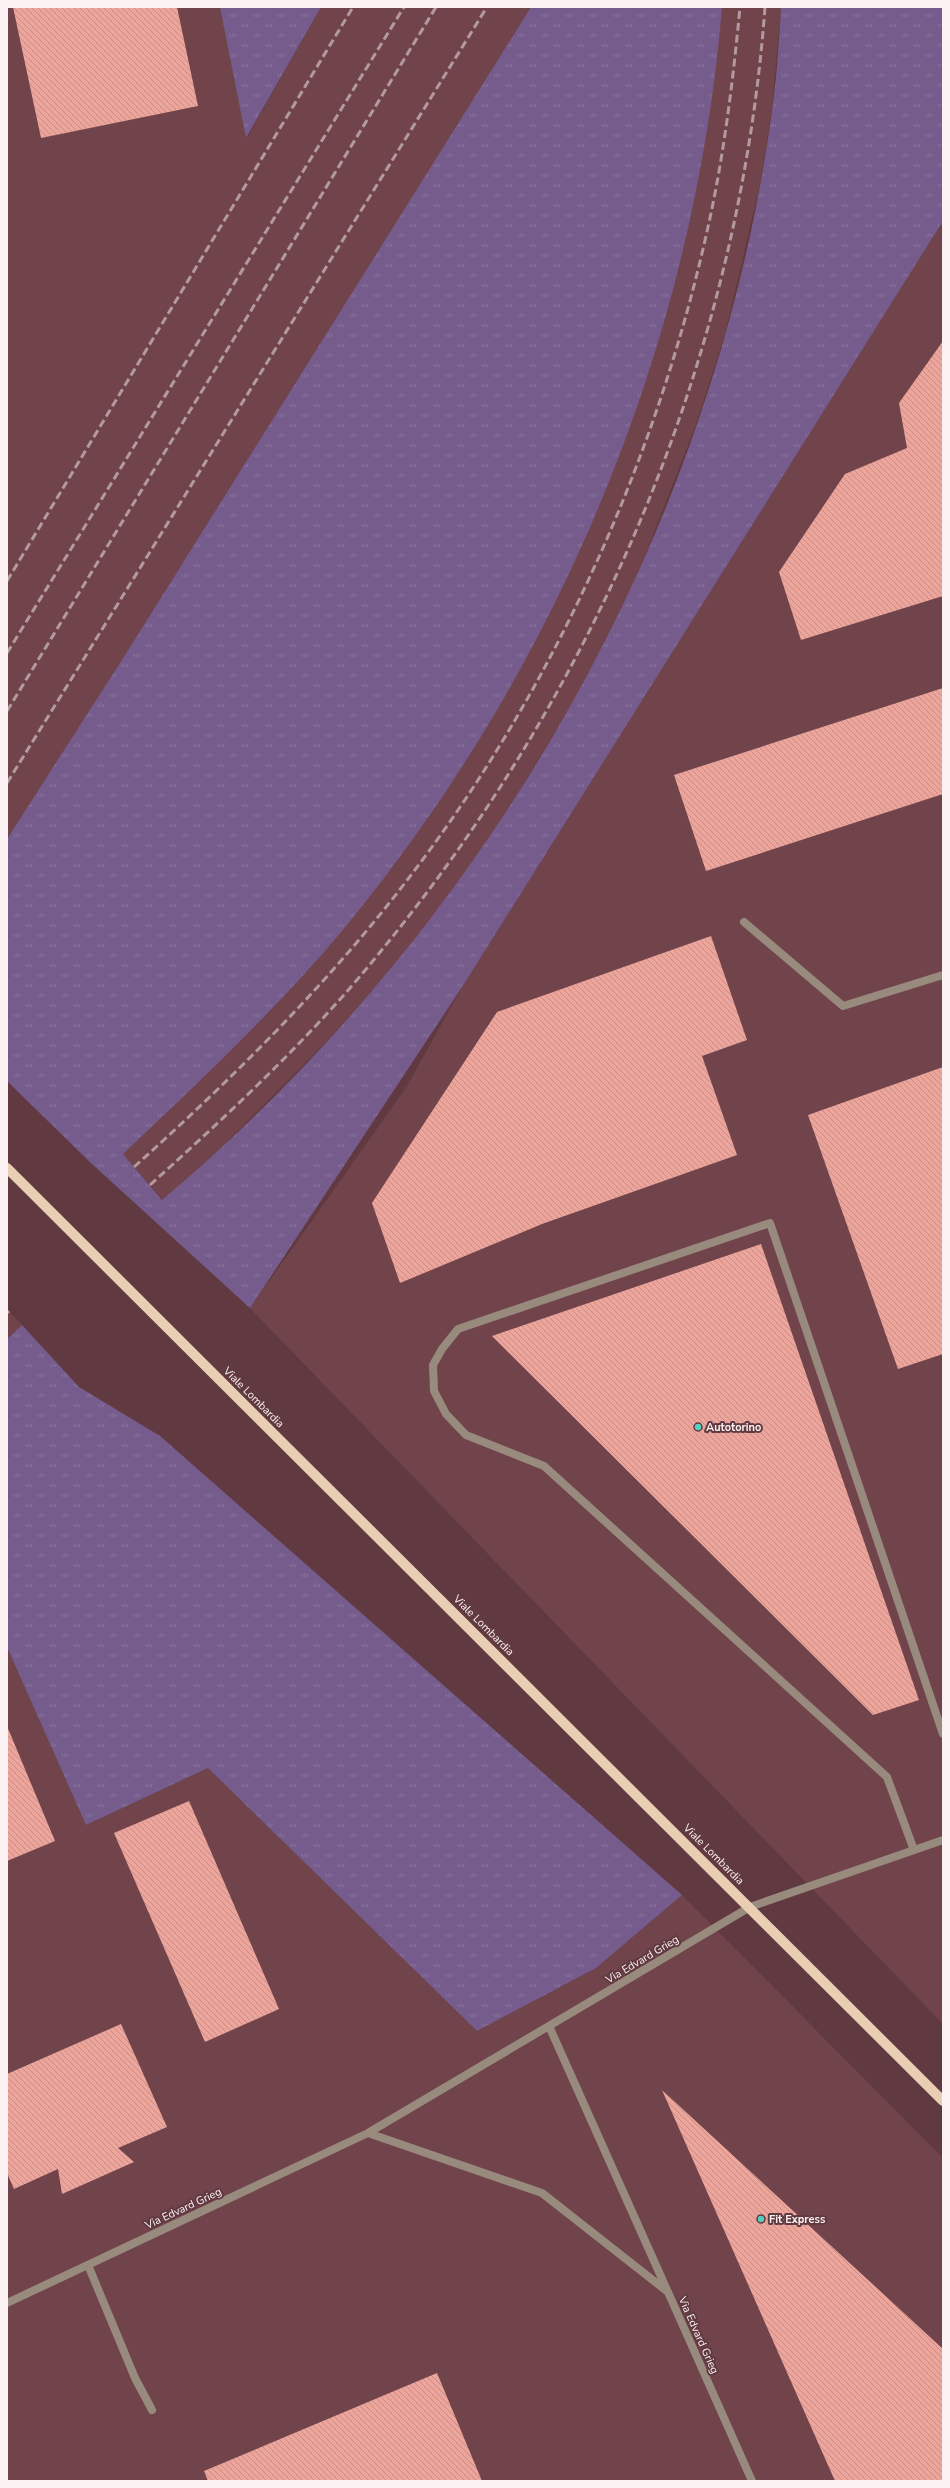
<svg xmlns="http://www.w3.org/2000/svg" width="950" height="2488" font-family="'Nunito Sans',sans-serif">
	<style>
		.built { fill: #71444b }
		.grass { fill: url(#grass-tufts) }
		.building { fill: url(#building-back-hatch) }
		.lines { fill: none; stroke-linecap: round; stroke-linejoin: round }
		.lane { stroke: #988b7e; stroke-width: 8 }
		.street { stroke: #988b7e; stroke-width: 8 }
		.primary { stroke: #e8ceb2; stroke-width: 10 }
		.rail { stroke: #b29a9e; stroke-width: 3; stroke-dasharray: 8 4; stroke-linecap: butt }
		.poi-dot { fill: #55cec4; stroke: #613a41; stroke-width: 1.5 }
		.labels { text-anchor: middle; stroke-width: 4; stroke-linejoin: round; paint-order: stroke }
		.street-label { font-size: 11px; fill: #fcf2f3; stroke: #613a41 }
		.poi-label { font-size: 11px; font-weight: bold; fill: #fcf2f3; stroke: #613a41; text-anchor: start }
	</style>
	<defs>
		<pattern id="grass-tufts" width="24" height="20" patternUnits="userSpaceOnUse"><rect width="24" height="20" fill="#765c8d"/><path d="M3 7l-1-3M5 7V3M7 7l1-3M15 17l-1-3M17 17v-4M19 17l1-3" fill="none" stroke="#8a749e"/></pattern>
		<pattern id="building-back-hatch" width="6" height="6" patternUnits="userSpaceOnUse"><rect width="6" height="6" fill="#eda59b"/><path d="M-1 5l2 2M0 0l6 6M5-1l2 2" fill="none" stroke="#c58e86"/></pattern>
	</defs>
	<rect width="100%" height="100%" fill="#613a41"/>
	<path class="built" d="M7,7H220L247,138L321,7H531L127,652L7,839Z
		M722,7H781L772,109L760,184L726,330L697,422L641,566L613,627L578,694L500,823L447,898L384,977L332,1036L222,1147L163,1200L123,1154L261,1021L309,969L395,864L472,752L516,677L580,550L629,427L651,365L674,283L701,165Z
		M943,221V2024L250,1308L406,1088L464,984Z
		M7,1309L22,1325L7,1339Z
		M7,1647L86,1825L208,1768L477,2031L596,1968L682,1895L943,2158V2481H7Z"/>
	<path class="grass" d="M220,7H321L246,138Z
		M531,7H722C695,337 563,658 355,915C285,1002 203,1078 123,1154L162,1200C487,926 715,533 772,111C777,76 779,41 781,7H943V221L464,984L250,1308L92,1164L7,1081V839L127,652Z
		M22,1325L79,1387L160,1436L682,1895L596,1968L477,2031L208,1768L86,1825L7,1647V1339Z"/>
	<path class="building" d="M13,7H177L198,106L41,138Z
		M943,341V596L801,640L779,572L845,474L907,448L899,403Z
		M943,688V794L706,871L674,775Z
		M711,936L747,1040L702,1056L737,1155L542,1224L400,1283L372,1203L497,1012Z
		M943,1067V1354L898,1369L808,1115Z
		M761,1244L919,1700L873,1715L492,1336Z
		M7,1726L55,1841L7,1861Z
		M189,1801L279,2009L205,2042L114,1833Z
		M121,2024L167,2127L118,2148L134,2162L62,2194L58,2169L14,2189L7,2173V2074Z
		M662,2090L943,2349V2481H835Z
		M437,2373L482,2481H208L204,2471Z"/>
	<g class="lines">
		<path class="lane" d="M744,922L843,1006L943,975
			M914,1850L887,1777L544,1466L466,1435L446,1414L434,1391L433,1365L442,1349L458,1329L770,1223L943,1734"/>
		<path class="street" d="M549,2026L667,2290
			M368,2133L542,2193L668,2292L752,2481
			M88,2265L135,2378L152,2410
			M7,2303L368,2133L750,1907L943,1840"/>
		<path class="primary" d="M7,1168L943,2101"/>
		<path class="rail" d="M7,581L353,7
			M7,653L404,7
			M7,711L436,7
			M7,783L487,7
			M134,1167C233,1078 327,985 408,879C553,691 657,459 708,227C724,155 733,81 740,7
			M150,1185C233,1110 315,1034 385,946C601,681 740,349 765,7
			M7,1313L9,1311"/>
	</g>
	<g class="poi-dot">
		<circle cx="698" cy="1427" r="4"/>
		<circle cx="761" cy="2219" r="4"/>
	</g>
	<g class="labels">
		<g class="street-label">
			<text transform="translate(254 1397) rotate(45)" y="4">Viale Lombardia</text>
			<text transform="translate(484 1625) rotate(45)" y="4">Viale Lombardia</text>
			<text transform="translate(714 1854) rotate(45)" y="4">Viale Lombardia</text>
			<text transform="translate(642 1959) rotate(-31)" y="4">Via Edvard Grieg</text>
			<text transform="translate(183 2208) rotate(-25)" y="4">Via Edvard Grieg</text>
			<text transform="translate(699 2335) rotate(66)" y="4">Via Edvard Grieg</text>
		</g>
		<g class="poi-label">
			<text x="706" y="1431">Autotorino</text>
			<text x="769" y="2223">Fit Express</text>
		</g>
	</g>
	<rect width="950" height="2488" fill="none" stroke="#fcf2f3" stroke-width="16"/>
</svg>
